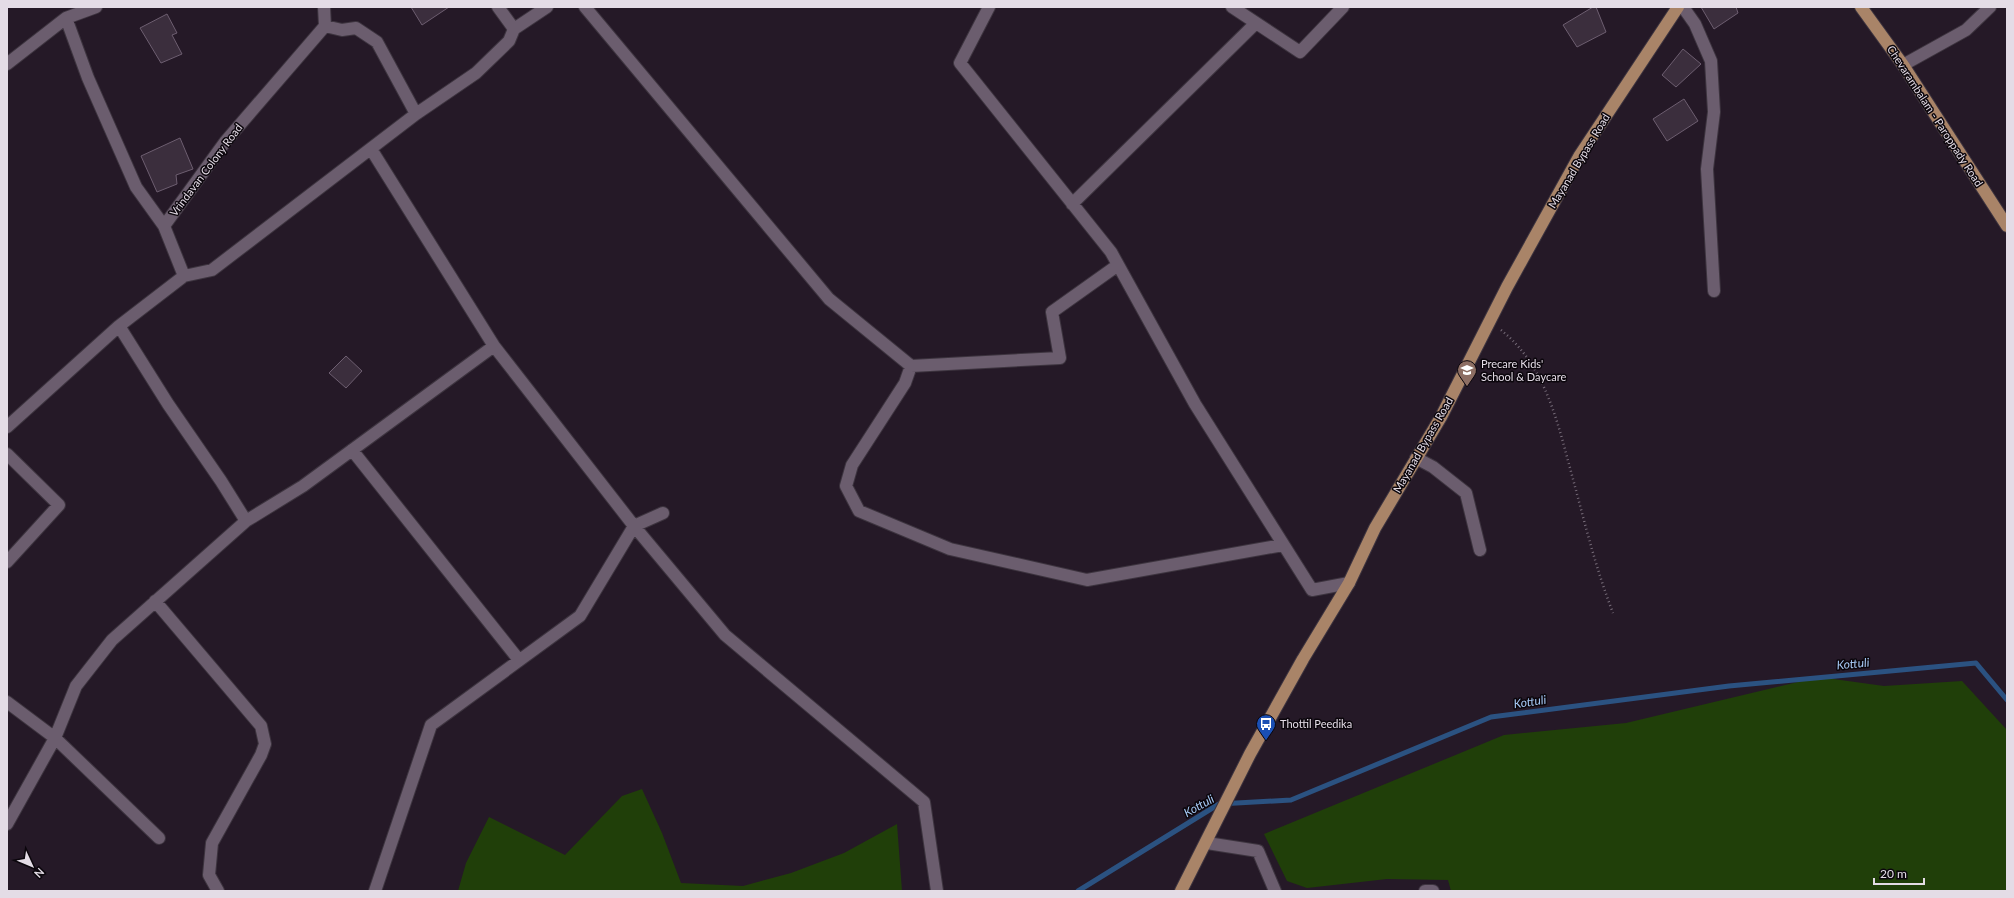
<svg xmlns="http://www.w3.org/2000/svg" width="2014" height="898" font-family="Lato,sans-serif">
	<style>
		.green { fill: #203f09 }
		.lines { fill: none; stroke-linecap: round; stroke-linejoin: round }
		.stream { stroke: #2b5281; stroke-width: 5 }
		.building { fill: #3b2e3d; stroke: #6d5e70 }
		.minor-casing { stroke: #3d343f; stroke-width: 14 }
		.major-casing { stroke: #3d343f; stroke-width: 14 }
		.path { stroke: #766b78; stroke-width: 2.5; stroke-dasharray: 1 3; stroke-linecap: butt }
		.minor { stroke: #6b5d6e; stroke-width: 12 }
		.major { stroke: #a98468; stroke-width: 12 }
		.labels { text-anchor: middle; stroke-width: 3; stroke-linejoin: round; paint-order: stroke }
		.street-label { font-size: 11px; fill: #e4dce6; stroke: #0b060c }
		.poi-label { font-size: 11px; fill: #e4dce6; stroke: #0b060c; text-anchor: start }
		.water-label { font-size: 12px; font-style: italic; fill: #a7caf6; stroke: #0b060c }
	</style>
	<rect width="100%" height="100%" fill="#251927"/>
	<path class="green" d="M1819,677L1884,686L1962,681L2007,730V891H1451L1448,880L1387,879L1307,888L1287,881L1264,834L1504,735L1626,723Z
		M642,789L662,833L681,883L743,886L791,873L844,853L897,824L902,891H458L466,863L489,817L565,855L622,796Z"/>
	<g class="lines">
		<path class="stream" d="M1078,891L1219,804L1291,800L1491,717L1729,686L1976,663L2007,700"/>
	</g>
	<path class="building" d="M411,7H449L422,25Z
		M1593,7H1596L1606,32L1577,47L1563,25Z
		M1701,7H1736L1738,13L1714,29Z
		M167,14L177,33L172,35L182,54L161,63L140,28Z
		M1683,49L1701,64L1676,87L1662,75Z
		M1684,99L1698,121L1667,141L1653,119Z
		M180,138L193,169L176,175L177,184L157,192L141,156Z
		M346,356L362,371L346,388L329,373Z"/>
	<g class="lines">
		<g class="minor-casing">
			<path id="minor" d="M498,7L514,29
				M585,7L829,299L911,366L905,383L852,465L846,486L859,511L950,549L1087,580L1283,545
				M989,7L960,63L1111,252L1195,404L1312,590L1349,583
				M1232,7L1300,52L1343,7
				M1683,7L1695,24L1711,61L1714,112L1707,169L1714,291
				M66,18L96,7
				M325,26L342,30L356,28L377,42L416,114
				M7,64L66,18L88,78L136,187L164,226L225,142L325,26L324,7
				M1903,65L1966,30L1990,7
				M371,149L494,346L634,526L725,635L924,802L937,891
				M1072,204L1256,23
				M164,226L184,276L212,270L416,114L476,73L509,41L514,29L547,7
				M911,366L1060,358L1052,312L1118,265
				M7,427L119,326
				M352,450L519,660
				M7,454L59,505L7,562
				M1416,458L1433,467L1466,493L1480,550
				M246,521L303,486L494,346
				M155,601L261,726L265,744L261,755L212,843L209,875L218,891
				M7,702L55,738L76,686L112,640L246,521L221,481L168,404L119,326L184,276
				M7,824L55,738L159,838
				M1207,843L1258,851L1275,891
				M375,891L431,725L580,616L634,526L663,513
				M1425,891H1433"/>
		</g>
		<g class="major-casing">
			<path id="major" d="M1861,7L1903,65L2007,226
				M1181,891L1250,754L1303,659L1349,583L1375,528L1441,417L1507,287L1580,155L1678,7"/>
		</g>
		<path class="path" d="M1501,330C1547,367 1558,425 1573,479C1585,524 1596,569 1613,613"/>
		<use href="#minor" class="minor"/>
		<use href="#major" class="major"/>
	</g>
	<defs>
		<g id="school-pin" transform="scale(1)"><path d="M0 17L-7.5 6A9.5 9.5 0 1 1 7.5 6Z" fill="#8d6e63" stroke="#0b060c"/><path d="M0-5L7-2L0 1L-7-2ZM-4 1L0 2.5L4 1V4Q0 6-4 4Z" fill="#fff"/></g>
		<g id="bus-pin" transform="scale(1)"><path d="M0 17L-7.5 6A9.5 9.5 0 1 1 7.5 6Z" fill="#1a4fb4" stroke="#0b060c"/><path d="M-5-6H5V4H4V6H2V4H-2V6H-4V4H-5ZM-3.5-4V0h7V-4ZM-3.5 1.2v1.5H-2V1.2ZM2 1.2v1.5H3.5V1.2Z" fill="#fff"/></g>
	</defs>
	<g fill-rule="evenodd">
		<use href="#school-pin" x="1467" y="370"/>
		<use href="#bus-pin" x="1266" y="724"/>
	</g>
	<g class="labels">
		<g class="street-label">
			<text transform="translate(1935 116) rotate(57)" y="4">Chevarambalam - Paroppady Road</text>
			<text transform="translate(1579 161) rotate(-59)" y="4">Mayanad Bypass Road</text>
			<text transform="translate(206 170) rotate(-53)" y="4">Vrindavan Colony Road</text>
			<text transform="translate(1423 445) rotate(-60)" y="4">Mayanad Bypass Road</text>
		</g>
		<g class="poi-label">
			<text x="1481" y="368">Precare Kids'<tspan x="1481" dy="13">School &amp; Daycare</tspan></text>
			<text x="1280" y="728">Thottil Peedika</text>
		</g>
		<g class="water-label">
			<text transform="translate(1853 664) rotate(-5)" y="4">Kottuli</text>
			<text transform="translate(1530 702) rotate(-8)" y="4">Kottuli</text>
			<text transform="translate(1199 806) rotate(-29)" y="4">Kottuli</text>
		</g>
	</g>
	<rect width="2014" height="898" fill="none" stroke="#e4dce6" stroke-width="16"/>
	<g transform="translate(32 866) rotate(134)" stroke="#0b060c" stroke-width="3" paint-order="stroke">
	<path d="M0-3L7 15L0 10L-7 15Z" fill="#e4dce6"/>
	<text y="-6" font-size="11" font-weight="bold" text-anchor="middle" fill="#e4dce6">N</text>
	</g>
	<path d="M1874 878v6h50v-6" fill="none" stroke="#e4dce6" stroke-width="2"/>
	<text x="1880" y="878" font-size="12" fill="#e4dce6" stroke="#0b060c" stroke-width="3" paint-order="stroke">20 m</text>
</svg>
